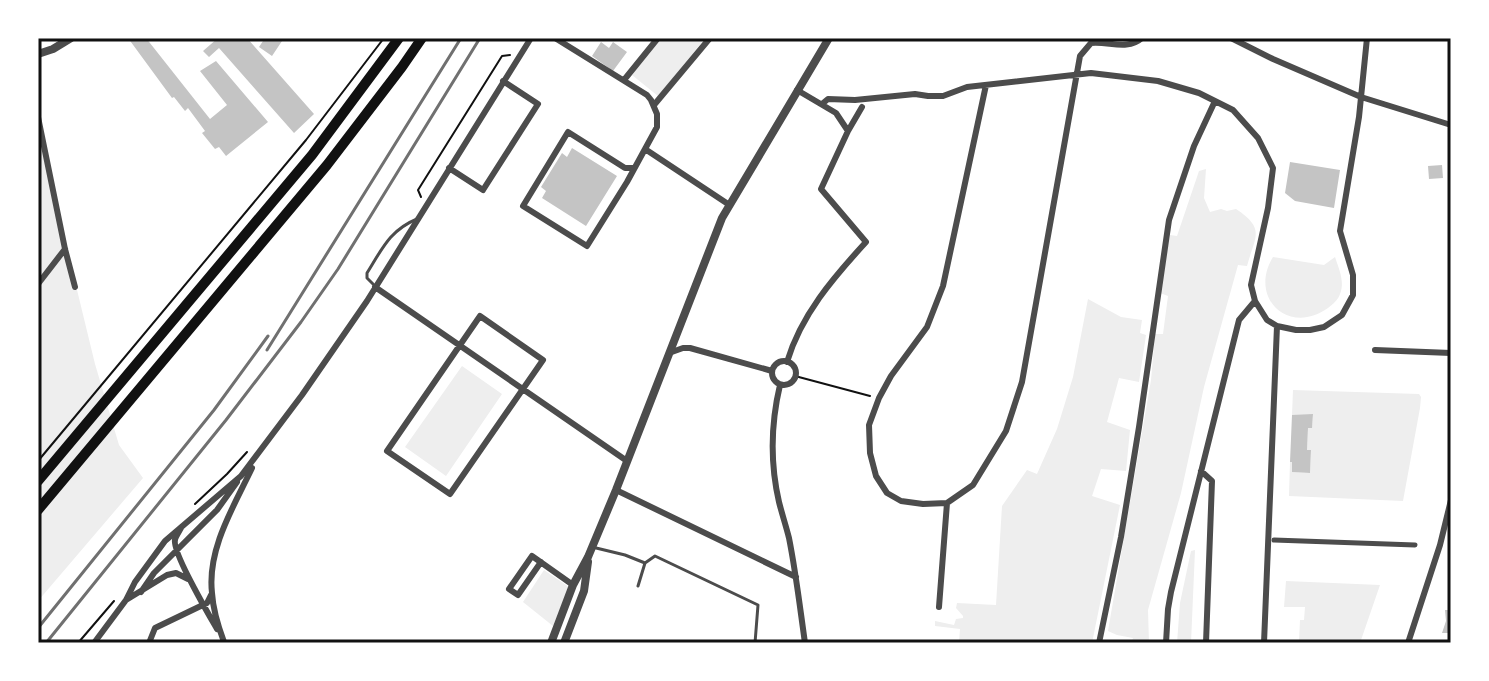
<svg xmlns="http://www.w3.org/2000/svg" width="1489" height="681" font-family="Roboto,sans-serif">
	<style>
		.green { fill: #eee }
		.building { fill: #c4c4c4 }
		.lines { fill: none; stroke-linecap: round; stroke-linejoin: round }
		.path { stroke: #111; stroke-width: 2 }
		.service { stroke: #4c4c4c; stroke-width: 3 }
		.pedestrian { stroke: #4c4c4c; stroke-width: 5 }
		.minor { stroke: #4c4c4c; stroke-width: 6 }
		.tertiary { stroke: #4c4c4c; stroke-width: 8 }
		.trunk { stroke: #111; stroke-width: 10 }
		.rail { stroke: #707070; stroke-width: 3 }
		.neatline { fill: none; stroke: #111; stroke-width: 3 }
	</style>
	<rect width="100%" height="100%" fill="#fff"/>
	<path class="green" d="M662,38H703V41L658,96L632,75Z
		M38,114L70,261L95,364L119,445L143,478L38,601Z
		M1206,169L1204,198L1210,212L1221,209L1227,211L1236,209C1266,229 1255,236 1247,266L1238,265L1204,387L1181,493L1148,610L1149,643H1131L1133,638L1117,635L1108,631L1151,380L1155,334H1163L1168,296L1160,293L1170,235L1177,236L1199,171Z
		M1273,257L1324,265L1335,257C1339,269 1345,282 1340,294C1338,300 1333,304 1328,308C1289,336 1248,298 1273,257Z
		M1088,299L1121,317L1142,320L1140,333L1146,335L1139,382L1119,378L1107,422L1130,430L1126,471L1101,469L1092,496L1120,505L1092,643H959L960,629L935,626V621L954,625L956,619L963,618V616L956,608L957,603L996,605L1002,506L1027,470L1037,474L1057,429L1073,377Z
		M462,366L502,394L446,476L405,447Z
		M1293,390L1419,394L1421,397L1420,408L1403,501L1289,496L1290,462H1292V472L1310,473L1311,451L1307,450L1308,428L1312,427L1313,415H1292Z
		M1195,550L1191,643H1177L1180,603L1191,551Z
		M544,570L569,587L553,626L523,602Z
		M1286,581L1380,585L1360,643L1299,642L1300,620H1304L1305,607H1284Z"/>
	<path class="building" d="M128,38H146L210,119L227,105L200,71L216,61L268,122L226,156L219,147L215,149L202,133L205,131L188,108L185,111L174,97L172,98Z
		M218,38H247L314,114L294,133L219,48L209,57L203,51Z
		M265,38H284L272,56L259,47Z
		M601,42L609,48L613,42L627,52L613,71L592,56Z
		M572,148L617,176L586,226L542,198L546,191L541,187L562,153L567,157Z
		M1290,162L1340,170L1334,208L1295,201L1285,193Z
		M1442,165L1443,178L1429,179L1428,166Z
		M1313,414L1312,428H1308L1307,450H1311L1310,473L1292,472V462H1290L1292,415Z
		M1445,610H1451V633H1442L1446,621Z"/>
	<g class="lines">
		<path class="path" d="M421,197L418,190L502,56L510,55
			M795,376L870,396
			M38,461L306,140L384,38
			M195,504L227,474L247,452
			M78,643L114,601"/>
		<path class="service" d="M375,286L367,278V273C382,249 390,230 417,219
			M592,547L625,555L645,563L655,556L758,605L755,643
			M638,586L645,563"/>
		<path class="pedestrian" d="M1274,540L1415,545"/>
		<path class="minor" d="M555,38L647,95L651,100L657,114V127L627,182L587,246L523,206L568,132L625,168H633
			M1231,38L1273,59L1361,97L1451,125
			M624,80L658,38
			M986,85L943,286L927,327L891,376L879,398L869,425L870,453L876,476L887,493L901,501L923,504L947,503L973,485L1006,431L1022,382L1080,56L1091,43C1109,41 1127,51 1142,38
			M822,104L828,99L855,100L915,94L928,96H943L967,87L1091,73L1158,81L1199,93L1233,110L1258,138L1273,168L1268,208L1251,285L1255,301L1267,320L1277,326L1296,330H1310L1324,327L1342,315L1353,295V275L1340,231L1359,117L1367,38
			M654,105L710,38
			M38,117L65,249L75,287
			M848,131L862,107
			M645,149L728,204
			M449,168L483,190L538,104L503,81
			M38,284L65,249
			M375,287L627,461
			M480,316L543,360L450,494L387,451Z
			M1375,350L1451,353
			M669,353L683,348H690L772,371
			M772 373a12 12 0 1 1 24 0a12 12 0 1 1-24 0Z
			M787,362C801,315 833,278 866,242L821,189L848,131L836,113L797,90
			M780,385C771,423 770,463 779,502C782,514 786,526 789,538C796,573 800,608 805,643
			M1201,471L1212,481L1206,643
			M616,490L796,577
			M181,528C180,530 175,538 175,540C172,552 209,615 217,629
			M541,562L518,595L509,589L532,556L573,585
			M141,592L154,573L217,510L237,482
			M126,600L135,582L165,541L241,476L302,395L367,301L531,38
			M939,607L947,503
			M224,642C218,626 213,610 212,593C207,549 234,506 252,468
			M94,643L126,600L167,575L176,573L188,579
			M149,643L155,628L207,603L211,595
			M1099,643L1121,537L1139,427L1169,220L1194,146L1215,101
			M1166,643L1168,609L1171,592L1239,320L1255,301
			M1264,643L1277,326
			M1408,643L1440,545L1451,500"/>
		<path class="tertiary" d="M38,54L53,49L71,38
			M551,643L573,585L588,557L616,490L722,218L829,38
			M564,643L584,591L588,562"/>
		<path class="trunk" d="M38,481L312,155L399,38
			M38,510L327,165L402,67L422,38"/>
		<path class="rail" d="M267,350L461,38
			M38,628L214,410L268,336
			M46,643L226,420L301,322L338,269L480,38"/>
	</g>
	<rect width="1489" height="681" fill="none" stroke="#ffffff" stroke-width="80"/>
	<rect x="40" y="40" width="1409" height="601" class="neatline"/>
</svg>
